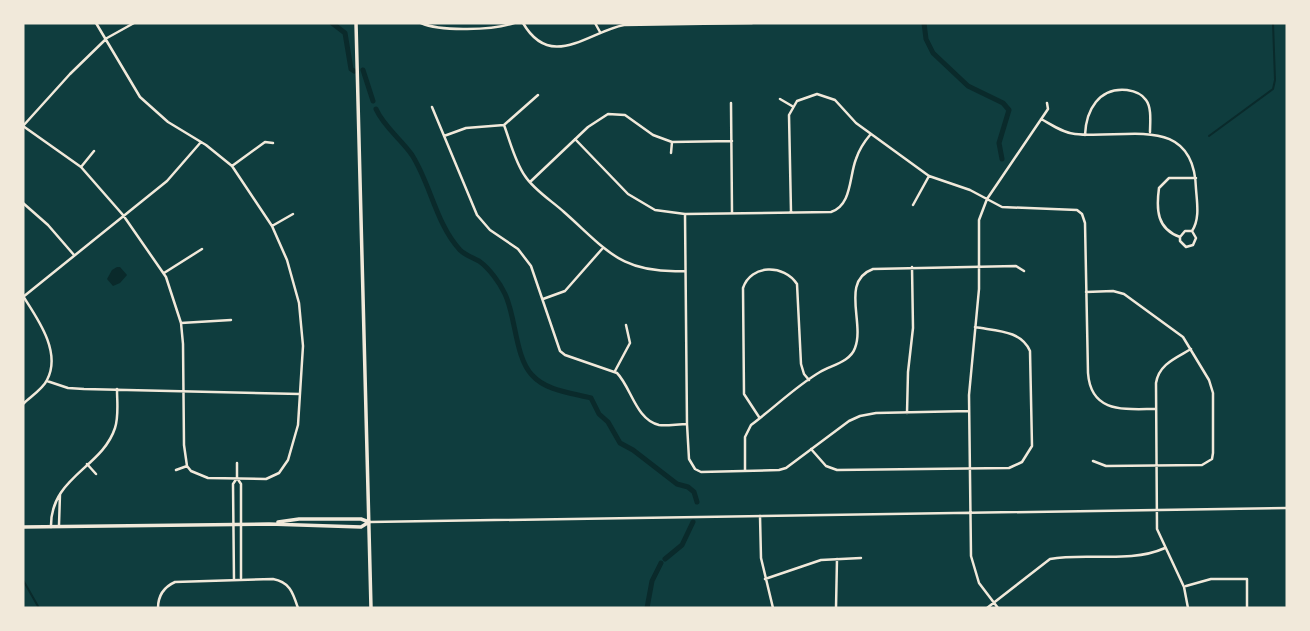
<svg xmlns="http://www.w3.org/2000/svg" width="1310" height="631" font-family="'Space Grotesk',sans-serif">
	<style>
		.water { fill: #0a2a2b }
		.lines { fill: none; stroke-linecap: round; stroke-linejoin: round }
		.stream { stroke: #0a2a2b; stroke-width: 2 }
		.canal { stroke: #0a2a2b; stroke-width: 5 }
		.minor { stroke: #f1e9da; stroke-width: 2.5 }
		.tertiary { stroke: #f1e9da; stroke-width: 3.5 }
		.secondary { stroke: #f1e9da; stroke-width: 3.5 }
	</style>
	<rect width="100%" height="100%" fill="#0f3d3e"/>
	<path class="water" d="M117,267H120L127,275L120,283L113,286L107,279L112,270Z"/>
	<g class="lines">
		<path class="stream" d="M1209,136L1273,89L1275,80L1273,23
			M23,580L39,608"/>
		<path class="canal" d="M332,23L345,33L351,69L354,71
			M924,23L926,39L933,53L968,86L1003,103L1009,110L999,143L1002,159
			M363,70L373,101
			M376,109C384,127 401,139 412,155C431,185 436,224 460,250C465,255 473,258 479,261C489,268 500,283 505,294C516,317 515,357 532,375C546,391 572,393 591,398L599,414L608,422L620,443L633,450L677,484L688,487L694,492L697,502
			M665,559L682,545L693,522
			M647,608L652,581L661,563"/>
		<path class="minor" d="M421,23C441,32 493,30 514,23
			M523,23C551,71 588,32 624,25L752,23
			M595,23L600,32
			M780,99L792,106
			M731,103L732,212
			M432,107L477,215L490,230L518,249L531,266L560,351L565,355L617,373C631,387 636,420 659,425C667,426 678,424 687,424
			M1041,119C1052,125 1063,133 1075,134C1124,140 1194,112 1196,189C1197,203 1200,219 1192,231
			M504,125C510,141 515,162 525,176C534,190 552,201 564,212C608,251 621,274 685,271
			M23,126L81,167L123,215L166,277L181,323L183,344L184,445L187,466L191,471L208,478L266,479L279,473L288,460L298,425L303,346L299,303L287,260L272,226L232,166L206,145L168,122L140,97L96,23
			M23,126L70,74L107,38L134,23
			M1085,135C1086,110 1099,87 1127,90C1134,91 1142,94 1146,100C1152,108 1150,123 1150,132
			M444,136L466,128L504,125L538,95
			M575,139L628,194L655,210L685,214L831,212C852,205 849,177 856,159C859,150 864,142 870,135
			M671,153L672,142
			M232,166L265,142L273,143
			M81,167L94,151
			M530,182L588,127L608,114L625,115L653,135L672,142L732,141
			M23,203L48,225L74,255
			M913,205L929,176
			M791,212L789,115L797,101L817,94L835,100L856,123L929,176L970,190L1002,207L1077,210L1082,214L1085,223L1088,373C1091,414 1125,409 1156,409
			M685,214L687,424L689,459L695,469L701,472L779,470L786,468L849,421L860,416L876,413L969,411
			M272,226L293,214
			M1180,237L1185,231H1192L1196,238L1193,245L1186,247L1180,241V237C1157,229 1156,210 1159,188L1169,178H1196
			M164,273L202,249
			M1086,292L1113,291L1124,294L1183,337L1209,380L1213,393V453L1212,459L1202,465L1106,466L1093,461
			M23,296C37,318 62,352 47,380C43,389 30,397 23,404
			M23,297L167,181L201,142
			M543,299L565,291L602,249
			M181,323L231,320
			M615,371L630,343L626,325
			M47,381L68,388L84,389L300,394
			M907,413L908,372L913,328L912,267
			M759,417L744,394L743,288C751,264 784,264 797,284L801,364L804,374L809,380
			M811,449L826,466L837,470L1009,468L1022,462L1032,446L1030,351C1021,330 996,331 975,327
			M87,464L96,474
			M176,470L187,466
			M745,471V437L751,425C774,408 796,386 820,372C832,365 850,362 855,348C865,323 840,281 873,269L1016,266L1024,271
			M237,478L241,484V578
			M760,516L761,558L773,608
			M370,522L1287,508
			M59,525L60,494
			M51,527C50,477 102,468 115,428C119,416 117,402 117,389
			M765,579L821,560L861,558
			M234,580L233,484L237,478V463
			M1186,586L1211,579H1247V608
			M158,608C158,596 164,587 175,582L273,579C290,582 293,593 298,608
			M836,608L837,559
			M987,608L1050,559C1087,552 1129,564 1165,548
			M998,608L979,583L971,556L969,395L979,289V220L987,199L1048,109L1047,103
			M1188,608L1184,587L1157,529L1156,383C1159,364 1176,358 1191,349"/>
		<path class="tertiary" d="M278,522L299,519H361L369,522
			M23,527L269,524L361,527L369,522"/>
		<path class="secondary" d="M356,23L371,608"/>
	</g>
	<rect width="1310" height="631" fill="none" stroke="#f1e9da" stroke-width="49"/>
</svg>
